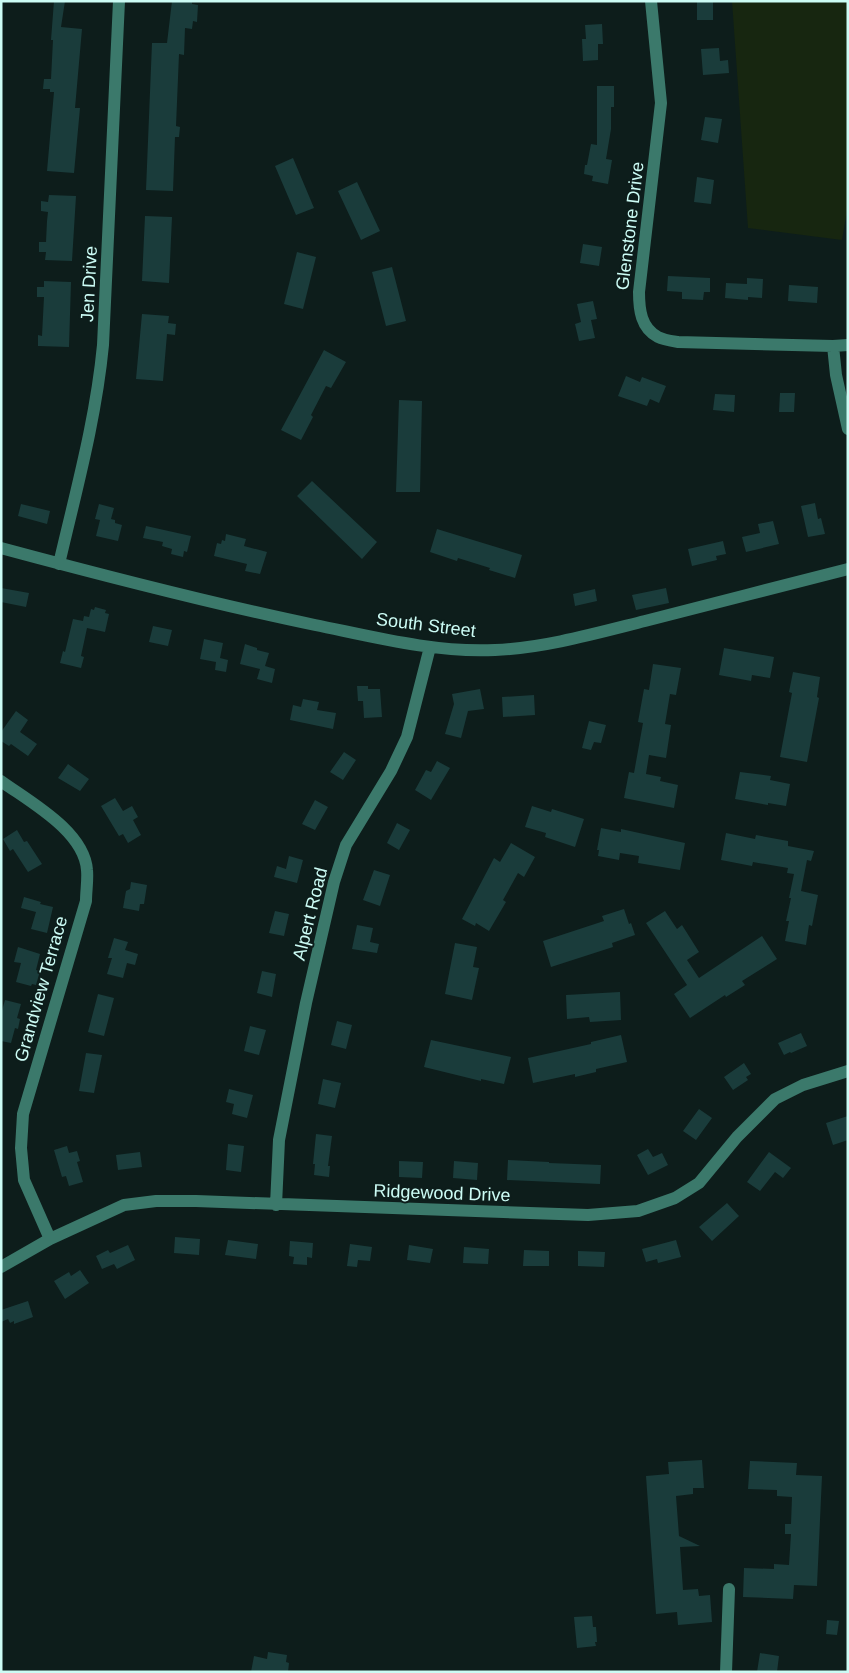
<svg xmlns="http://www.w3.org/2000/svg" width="849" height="1673" font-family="Helvetica,sans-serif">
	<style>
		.green { fill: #172610 }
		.building { fill: #1a3c3b }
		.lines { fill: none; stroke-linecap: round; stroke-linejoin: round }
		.minor { stroke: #3b796b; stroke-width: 12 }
		.labels { text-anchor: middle; stroke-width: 4; stroke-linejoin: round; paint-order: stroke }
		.street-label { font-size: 18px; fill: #ccfcf5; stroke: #0d1d1b }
	</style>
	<rect width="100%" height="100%" fill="#0d1d1b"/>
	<path class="green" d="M732,1H848V205L842,240L748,228Z"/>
	<path class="building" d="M54,1H65L61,27L82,29L75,108H80L74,173L47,171L54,92H50V89H43L44,79H51L53,40H51Z
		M172,1H192V4L198,5L197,22L193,21L192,29L185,28L184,55L179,54L176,126L180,127L179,137H175L173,191L146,190L152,43H167Z
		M697,1H713V20H697Z
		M602,24L603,44H598V60L583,61L582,39H586L585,25Z
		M719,48L720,61L728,60L729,73L703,75L701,49Z
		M597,86H614V107H611V129L606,159L612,160L608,184L592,181L593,176L584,174L585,165H587L591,144L597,145Z
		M705,117L722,119L718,143L701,140Z
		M293,158L314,208L296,215L275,166Z
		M697,177L714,180L711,204L694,202Z
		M357,182L380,231L361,240L338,191Z
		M49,195L76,196L72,261L45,260L46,252H39V242H46L47,221L48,212L41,211V201L48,202Z
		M145,216L172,217L169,283L142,281Z
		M583,244L602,247L599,266L580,263Z
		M297,252L316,257L303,309L284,304Z
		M392,267L406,321L386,326L372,272Z
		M668,276L710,278V292H704L703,300L682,299V292L667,291Z
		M747,278L763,279L762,298L748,297V300L725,298L726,283L747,284Z
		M44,281L71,282L69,347L38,346V335L42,336L44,297H37V287H44Z
		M789,285L818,287L817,303L788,301Z
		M593,301L597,319L591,320L595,338L579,341L575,324L581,322L577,304Z
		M142,314L169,316L168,323L176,324L175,335L167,334L163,381L136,379Z
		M324,350L346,362L331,388L326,386L311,415L313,417L301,440L281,430Z
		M626,376L640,382L642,377L666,386L659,403L650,399L647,406L618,396Z
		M780,393H795L794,412H779Z
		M715,394L735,395L734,412L713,410Z
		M399,400L422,401L420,492H396Z
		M312,481L377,542L362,559L297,496Z
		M815,503L818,519L821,518L825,534L808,537L801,506Z
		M21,504L50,511L47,524L18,516Z
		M99,504L114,508L111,519L115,520V523L122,525L118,541L96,536L100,520L95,519Z
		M773,521L779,544L746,552L742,537L760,533L758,524Z
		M146,526L191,536L187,552L184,551L183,557L171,554L172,549L162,546L163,542L143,538Z
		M437,529L522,555L515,578L489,570L490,568L458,558L457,561L430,552Z
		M226,534L246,539L244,546L267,552L260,574L245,571L247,564L214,556L217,543L221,544L222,540L225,541Z
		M723,541L726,554L716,556L717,560L692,566L688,549Z
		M1,588L29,593L26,607L1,602Z
		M666,588L669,603L636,610L632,595Z
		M595,589L597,601L575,606L573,594Z
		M95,607L106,610L105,613L109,614L105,632L87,628L81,656L84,657L81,668L60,663L63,651L65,652L73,619L83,621L84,616L89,617L91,609L94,610Z
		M153,626L172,630L168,646L149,642Z
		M204,639L223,643L220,658L228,660L226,672L215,670L216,662L200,659Z
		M245,644L257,648V650L269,653L265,666L275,669L272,683L257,679L260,669L240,664Z
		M724,648L774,657L770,678L752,675L751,681L719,675Z
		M653,664L681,668L676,695L670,694L665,724L671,725L666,758L649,755L646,774L661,777L660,781L678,785L674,808L624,798L629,772L634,773L643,723L638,722L644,689L649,690Z
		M793,672L820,677L817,697L819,698L807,762L780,757L792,693L789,692Z
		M357,686H368V689H380L382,717L364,718L363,701H358Z
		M480,689L484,709L468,711L461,738L445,734L454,704L452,694Z
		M534,695L535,715L503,717L502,697Z
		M303,699L319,702L317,710L336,713L333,729L290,720L293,705L301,707Z
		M16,711L28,720L20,732L37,744L28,756L11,744L9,746L1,741V732Z
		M589,721L606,725L601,743L594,742L591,750L582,748Z
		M344,752L356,760L343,780L330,772Z
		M437,761L450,768L431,800L415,790L426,770L431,772Z
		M68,764L89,779L80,791L58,778Z
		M740,772L771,776L770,780L790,784L786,806L768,803V805L735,799Z
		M115,798L123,811L132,806L138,817L133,820L141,835L128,843L123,834L119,836L101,806Z
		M315,800L328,807L315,830L302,824Z
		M532,806L551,812L552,809L584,819L575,847L545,837L546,833L525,827Z
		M397,823L410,830L399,850L387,843Z
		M601,828L621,832V829L685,843L680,870L638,863L639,856L620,853L619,860L598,856L599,850H597Z
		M17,830L24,842L27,841L42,864L28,872L13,849L10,851L3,839Z
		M726,833L755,839L756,835L788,841V846L814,851L811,861L807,860L801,891L818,895L812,926L809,925L806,945L785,941L789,921H786L791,898H789L794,874L787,873L788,868L753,862L752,866L721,860Z
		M511,843L535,857L524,877L518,873L503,900L506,902L489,931L476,923L475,926L462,919L494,858L500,862Z
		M289,856L303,860L297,883L274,877L277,866L286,869Z
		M374,870L390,875L380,906L363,900Z
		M131,882L147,885L144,904H140L139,911L123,908L126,891L130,889Z
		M24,897L41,902L40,904L53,907L47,933L31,929L36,912L21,908Z
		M624,909L629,924L631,923L635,935L612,943L613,947L551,967L543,941L604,921L602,916Z
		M275,911L289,914L284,936L269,933Z
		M665,911L677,929L682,925L699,952L687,960L699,978L762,936L777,959L742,981L745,985L726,997L725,995L690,1018L674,994L687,985L646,923Z
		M357,925L373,928L370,942L379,944L377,953L352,949Z
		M114,938L128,942L125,950L138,954L135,965L127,963L123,978L107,974L112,958H108Z
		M455,943L477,947L473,967L479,968L472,1000L445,994Z
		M18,947L40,954L36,970L40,971L36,985L32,984L31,986L16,982L21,963L14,962Z
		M262,971L276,974L272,997L257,993Z
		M620,992L621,1020L590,1022L589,1017L567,1019L566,995Z
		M98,994L114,998L104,1036L88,1032Z
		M5,1000L21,1004L17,1018L20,1019L18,1029L15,1028L11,1043L1,1041V1014Z
		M337,1021L352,1025L346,1049L331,1045Z
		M250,1026L266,1030L259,1055L244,1051Z
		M801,1033L807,1046L791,1053L790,1052L784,1055L778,1043Z
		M621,1035L627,1062L596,1069V1072L575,1077V1074L533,1083L528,1058L591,1044V1042Z
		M431,1040L511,1057L504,1084L481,1079V1081L424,1067Z
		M86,1053L102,1055L94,1093L79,1091Z
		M744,1063L751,1074L746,1077L748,1080L733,1090L724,1077Z
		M323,1079L341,1083L335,1108L318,1104Z
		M229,1089L253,1095L247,1118L232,1114L234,1104L226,1102Z
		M699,1109L712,1118L696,1140L683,1131Z
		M848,1116V1140L833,1145L826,1123Z
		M316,1134L332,1136L328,1166H330L329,1177L314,1175L315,1164H313Z
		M228,1144L244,1146L241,1172L226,1170Z
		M67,1146L69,1153L77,1151L80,1161L77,1162L83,1182L69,1186L66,1176L62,1177L54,1150Z
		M648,1149L653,1157L662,1153L668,1165L648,1175L637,1155Z
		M140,1152L142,1167L118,1170L116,1155Z
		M769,1152L791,1168L783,1178L775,1172L760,1191L747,1182Z
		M508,1160L549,1162V1163L601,1165L600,1184L507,1180Z
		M399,1161L423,1162L422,1178L399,1177Z
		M454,1161L478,1163L477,1180L453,1178Z
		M727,1203L739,1216L712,1241L699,1227Z
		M175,1237L200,1239L199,1255L174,1253Z
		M228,1240L258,1244L256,1259L225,1255Z
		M676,1240L681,1257L658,1263L657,1259L646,1262L642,1249Z
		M290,1241L313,1243L312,1258L307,1257V1265L293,1264L294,1257L289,1256Z
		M350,1244L372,1247L370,1261L358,1260L357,1267L347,1266Z
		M128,1245L135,1260L117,1269L114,1264L102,1269L96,1256L108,1250L110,1253Z
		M409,1245L433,1249L430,1263L407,1260Z
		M464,1247L489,1249L488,1264L463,1263Z
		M524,1250L549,1251V1266H523Z
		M578,1251L605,1252L604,1267L578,1266Z
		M80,1270L89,1283L65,1299L54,1281L69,1272L71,1276Z
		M28,1301L33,1317L14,1324V1321L10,1323L8,1319L1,1322V1310Z
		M702,1460L704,1488H693V1494L676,1496L679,1536L700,1546L680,1547L683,1590L698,1589L699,1596L710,1595L712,1622L678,1625L677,1612L656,1614L646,1476L669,1474L668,1462Z
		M750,1461L797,1463L796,1475L822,1476L817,1586L794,1585L793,1599L743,1597L744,1568L774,1569V1564L789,1565L791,1534H785V1524H791L792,1497L777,1496V1490L748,1489Z
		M592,1616L593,1627H596L597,1642H595L596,1646L577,1648L574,1617Z
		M827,1620L839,1621L837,1635L826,1634Z
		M268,1652L287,1655L286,1662L289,1663L288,1672H251L254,1656L267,1659Z
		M760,1653L779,1656L777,1672H757Z"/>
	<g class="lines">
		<path class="minor" d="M651,1L661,103L639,292C639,310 641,328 658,337C664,340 672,341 678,342L833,346L836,375L848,429
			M833,346L848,345
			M1,548C105,576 209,603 315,625C374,637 435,653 495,650C544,648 597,633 645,621C713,604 780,586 848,569
			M59,564C76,491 96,419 103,345L119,1
			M1,781C30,802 84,831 87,870C88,880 86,891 86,901L23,1114L21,1148L24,1180L50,1239
			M276,1205L279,1140L306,1003L334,882L346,845L391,771L407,737L430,647
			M1,1267L50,1239L124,1205L156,1201H196L588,1215L638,1211L675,1198L699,1183L737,1137L775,1099L803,1085L848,1071
			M726,1672L729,1589"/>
	</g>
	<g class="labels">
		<g class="street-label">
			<text transform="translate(630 226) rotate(-83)" y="6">Glenstone Drive</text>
			<text transform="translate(89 284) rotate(-87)" y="6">Jen Drive</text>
			<text transform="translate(426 625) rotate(7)" y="6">South Street</text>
			<text transform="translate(310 914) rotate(-76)" y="6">Alpert Road</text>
			<text transform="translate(41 989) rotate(-74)" y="6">Grandview Terrace</text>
			<text transform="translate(442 1193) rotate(2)" y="6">Ridgewood Drive</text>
		</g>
	</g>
	<rect width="849" height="1673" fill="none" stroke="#ccfcf5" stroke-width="5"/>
</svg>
